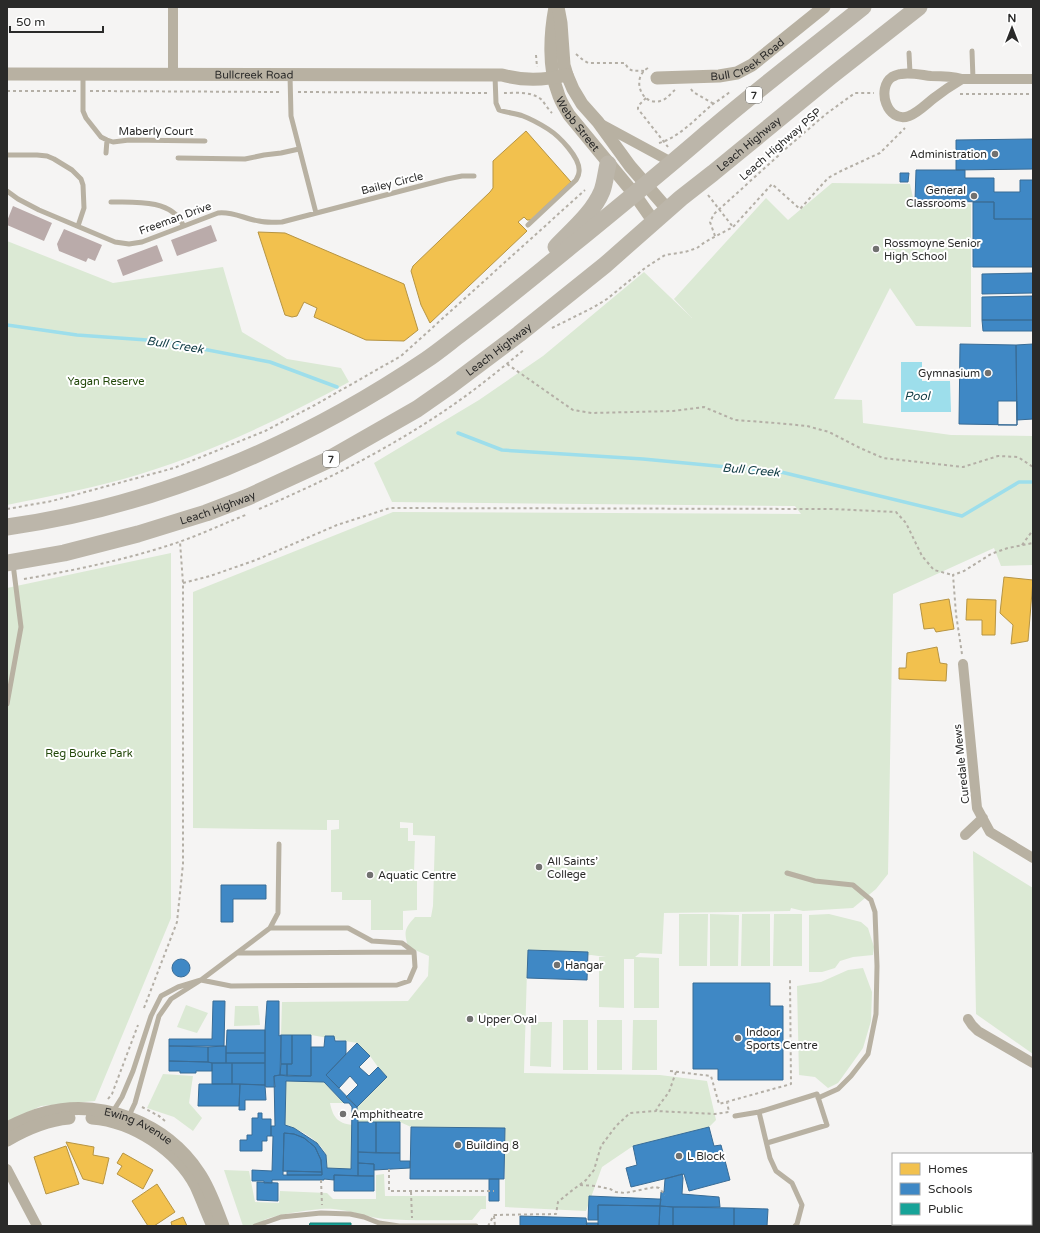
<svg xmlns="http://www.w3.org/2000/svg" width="1040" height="1233" font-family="'Varela Round',sans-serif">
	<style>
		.green { fill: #dbe9d4 }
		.water { fill: #9ddeeb }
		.homes { fill: #f2c14e; stroke: #b69443 }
		.schools { fill: #3f88c5; stroke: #396c96; fill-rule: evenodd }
		.public { fill: #17a398; stroke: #1d7f77 }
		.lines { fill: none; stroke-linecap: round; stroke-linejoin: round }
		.stream { stroke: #9ddeeb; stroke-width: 3.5 }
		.building { fill: #baabaa }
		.path { stroke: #b4afa6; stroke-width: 2; stroke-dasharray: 3 3; stroke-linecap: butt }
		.service { stroke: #b8b1a2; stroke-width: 5 }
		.minor { stroke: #b8b1a2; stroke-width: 10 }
		.tertiary { stroke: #b8b1a2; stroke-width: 13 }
		.trunk { stroke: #bcb6aa; stroke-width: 17 }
		.poi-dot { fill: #717170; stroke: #fff; stroke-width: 1.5 }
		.labels { text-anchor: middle; stroke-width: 4; stroke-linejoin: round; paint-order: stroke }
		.shield { fill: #fff; stroke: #6a6a69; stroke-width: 1 }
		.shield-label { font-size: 10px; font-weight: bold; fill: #2a2a29 }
		.street-label { font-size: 11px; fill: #2a2a29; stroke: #fff }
		.poi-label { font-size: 11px; fill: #2a2a29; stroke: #fff; text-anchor: start }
		.park-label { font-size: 11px; fill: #22480a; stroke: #fff }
		.water-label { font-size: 12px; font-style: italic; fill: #0f3b44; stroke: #fff }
	</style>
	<rect width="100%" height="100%" fill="#f5f4f3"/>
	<path class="green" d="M832,183L910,184L914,202L971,204V327L916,326L890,288L834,399L862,400L863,423L951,435L1033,436V565L1001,566L994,548L893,594L888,874L876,889L853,908L803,911L791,908L790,911L664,913L662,954L640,953L635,957L659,958V1008H634V959H624V1008L599,1007V957H606L591,955L573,957L535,963L527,971L524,1073L660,1075L707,1081L716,1120L709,1127L633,1146L602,1167L586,1211L505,1207V1128L411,1127L400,1122H358L357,1107L387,1077L378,1067L370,1056L357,1043L311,1035H281L282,1002L408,1001L428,976L429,956L408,947C404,932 404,929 415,917H431L433,906L435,836L413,835V823L400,822V828H408V841H415L414,872H409V877L417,878V910L403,911V930H371V900H342V892H331V830L339,829V820H327V830L193,828V592L393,512L801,514L795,506L392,502L374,463L479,400L543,356L644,272L692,318L674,299L766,198L788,220Z
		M7,241L113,283L223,267L242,332L287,359L341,368L349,382C277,421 199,458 120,480C83,490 45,497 7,505Z
		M171,553V918L95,1101L41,1106L7,1122V588Z
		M973,851L1033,888V1054L976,1014Z
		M679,914H708L707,966H679Z
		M710,914L739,915L738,966H710Z
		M742,914H770V966H741Z
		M774,914H802V966H773Z
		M829,914L861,922L868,928L874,947L873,955L853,957L840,961L835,968L822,972H809V915Z
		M863,968L872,992L871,1021L863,1048L838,1083L828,1088L815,1077L799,1075L797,986L821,982L848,970Z
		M186,1005L208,1013L197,1033L177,1027Z
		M235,1006H258L260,1025L234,1026Z
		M563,1020H588V1070H563Z
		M597,1020H622V1070H597Z
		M633,1020H657V1070H632Z
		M531,1022H552L551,1067L530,1066Z
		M163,1074L193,1076L189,1103L202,1118L193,1131L174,1117L147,1108Z
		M286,1081L324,1082L344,1103H330C333,1117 337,1123 352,1125L351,1169L327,1168C327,1164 327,1159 326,1155C320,1140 299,1129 285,1125Z
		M224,1170L249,1171L255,1202L279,1203L280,1191L327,1193L333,1199H376V1175L384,1174L385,1196H486V1209H481L472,1220C443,1220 413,1221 384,1219C366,1217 350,1210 333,1209C320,1207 274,1215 264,1220L266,1226H243Z"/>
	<path class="water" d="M901,362H922V381H950L951,412H901Z"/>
	<path class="homes" d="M526,131L571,182L531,220H527L524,217L518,222L527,231L430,323L421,305L411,271L413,266L490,192L493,188V161Z
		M258,232L285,233L404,284L418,330L404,341L366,340L314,317L317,308L304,302L297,316L292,317L285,315Z
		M1004,577L1033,580L1028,641L1011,644L1013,625L1000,613Z
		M949,599L954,629L936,632L934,628L924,629L920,604Z
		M967,599L996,600L995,635H982V620H966Z
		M937,647L940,663L947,664L946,681L899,679V668H906L907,653Z
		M66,1142L94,1147L93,1155L109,1158L103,1184L83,1179Z
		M66,1146L79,1184L46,1194L34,1157Z
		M123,1153L153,1170L143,1189L117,1174L122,1166L117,1163Z
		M157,1184L175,1212L154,1226H148L132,1201Z
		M183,1217L187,1226H172L171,1222Z"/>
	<path class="schools" d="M1033,139V169L956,170V140Z
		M916,170H965V178H994V192H1020V180H1033V219H994V202L915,201Z
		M900,173H909L908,182H900Z
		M973,202H994V219H1033V267H973Z
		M1033,273V293L982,294V274Z
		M1033,296V320H982V297Z
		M982,320H1033V331H983Z
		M960,344L1016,345L1017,425L959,424Z
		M1033,344V419L1017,420L1016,345Z
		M998,401H1017V425H998Z
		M221,885H266V899H233V922H221Z
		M528,950L588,952L587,980L527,978Z
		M172 968a9 9 0 1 1 18 0a9 9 0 1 1-18 0Z
		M693,983H770V1006H783V1080H718V1069H693Z
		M213,1001H225L224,1046H169V1039H212Z
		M267,1001H279V1036L281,1035L280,1075L274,1076L275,1087H266L265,1085V1030Z
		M227,1030H265V1053H226Z
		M281,1035H292V1064H281Z
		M292,1035H311V1076H287V1064H292Z
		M325,1036H334L335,1041H346V1054L326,1075L357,1107L358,1122V1176L334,1175V1180L324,1179V1180H272V1183H264V1181H252V1170L272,1171L273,1136H271V1126H275L274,1076L280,1075L311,1076V1047H324ZM286,1081L324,1082L344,1103H349L352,1107L351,1169L327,1168L326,1155L317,1143L294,1128L285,1125ZM284,1133L294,1134L304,1138L315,1147L321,1160L322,1175H283Z
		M357,1043L370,1056L359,1067L369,1076L378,1067L387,1077L357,1107L346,1097L358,1085L350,1076L339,1088L326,1075Z
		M169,1046L208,1047V1062L169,1061Z
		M224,1046H226V1063H212L208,1062V1047Z
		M226,1053H265V1063H226Z
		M169,1061L208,1062L212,1063V1071H196V1073H180V1071H169Z
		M212,1063H232V1084H212Z
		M232,1063H265V1085L232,1084Z
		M281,1064H287V1076L280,1075Z
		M199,1084H240L239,1106H198Z
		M240,1084L265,1085L266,1100H245V1110H239Z
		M258,1113H262V1119H271V1136H267V1141H262V1151H240V1140H247V1135H252V1118H258Z
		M358,1122H376V1153L358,1152Z
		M376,1122H400V1153H376Z
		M411,1127L505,1128L504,1179H410Z
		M709,1127L714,1146L721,1145L730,1180L689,1191L684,1174L631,1187L626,1168L637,1165L633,1146Z
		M284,1133L294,1134L304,1138L315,1147L321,1160L322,1172L283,1171Z
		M358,1152L400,1153V1161H410V1168L374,1170V1164L358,1163Z
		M358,1163L374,1164V1176H358Z
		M287,1171L322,1172V1175H287Z
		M682,1174L683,1178L682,1194L719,1197L720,1207H673L660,1206L661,1192H664L665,1179Z
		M334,1175L374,1176V1191H334Z
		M489,1179H499V1201H489Z
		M257,1182L278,1183V1201L257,1200Z
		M589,1196L658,1199H661L660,1206L598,1205V1220H588Z
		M598,1205L660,1206L659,1226H598Z
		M660,1206L673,1207V1226H659Z
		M673,1207L734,1208V1226H673Z
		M734,1208L768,1209L767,1226H734Z
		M520,1216L586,1218L587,1226H520Z
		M586,1223H598V1226H587Z"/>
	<path class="public" d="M310,1223H351V1226H309Z"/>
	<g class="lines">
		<path class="stream" d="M7,325L77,335L161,341L270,362L337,387
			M458,433L502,450L643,459L781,472L962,516L1019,482H1033"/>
	</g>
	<path class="building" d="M13,206L52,223L44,241L7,225V221Z
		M211,225L217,241L177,256L171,240Z
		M64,229L102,245L95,261L88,258L86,262L59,251L57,244Z
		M157,245L163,261L123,276L117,260Z"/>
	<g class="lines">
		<path class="path" d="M576,54L583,60L588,63H625C630,73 633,70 644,71
			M536,55L537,67
			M648,68C630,78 642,109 663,100C668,98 671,93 675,90
			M691,89L693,92L714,104
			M7,91H76
			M90,91L282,92
			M298,92L488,93
			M504,93C516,93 532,91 542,100C545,104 548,109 552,113
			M960,94H1033
			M646,98L638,106V109L668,147
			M659,143C680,137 696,118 713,104C719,100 725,96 731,91
			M708,195L733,227
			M715,236L710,222L714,214L790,145L826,114L855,93H874
			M552,328L594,307L607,299L645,268L665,255L685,252L697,248L705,242L733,227L772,184L800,209L828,178L841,171L880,153L905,128
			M507,364L573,410L592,413L673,411L704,407L735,420L776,423L807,426L829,432L860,448L883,458L963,467L998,456L1018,457L1033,467
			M7,509L52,501L174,468L265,431L315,405L401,356L585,190
			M259,509C333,478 410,438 475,389C492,376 508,363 525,349
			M1022,545L1033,530
			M24,579C76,570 129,559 179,542C202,534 225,523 248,514
			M183,583L210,576L256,560L337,525L390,508L832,509L896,512L906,523L922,556L934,570L953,575
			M962,654L956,614L953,575L964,571L991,554L1008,548L1033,543
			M144,1008L177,922L183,864V583L180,542
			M670,1071L711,1076L719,1104L791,1084L790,980
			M676,1072L669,1092L657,1108L656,1111L715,1114L729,1112L727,1102
			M108,1099L112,1094L138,1025
			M142,1107L159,1116L165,1121
			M389,1169V1191H494
			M321,1180L322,1205
			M580,1185L596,1186L610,1189L616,1192L625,1193L655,1187L659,1188L665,1195
			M411,1192L412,1218
			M494,1215L556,1214L558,1202L570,1192L586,1180L594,1170L601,1146L616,1126L630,1113L656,1111
			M494,1216L495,1226
			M488,1226L494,1215"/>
		<path class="service" d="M972,51L973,79
			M909,53L910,73
			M83,75V111L86,118L101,137L107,140L113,142L129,140L205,141
			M290,75L291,116L316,213
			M495,76L496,103L499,110C507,113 515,113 523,116C531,119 540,124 548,129C559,136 581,158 579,172C579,175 577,178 576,180L528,225
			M106,153L107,140
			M7,155H37L47,156L54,159L72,170L81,179L83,185L84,208L78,226
			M178,158L245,159L264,155L281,153L299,149
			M7,191L18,199L39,210L115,242L129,244L142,242L218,213C232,211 245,219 259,221C267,223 274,222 282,222L447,179L462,176H474
			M111,202C134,202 172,199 183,225
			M7,704L21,627L13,564
			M787,873L815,881L853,885L871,900L875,912L877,966L876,1014L868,1054L851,1076L838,1089L818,1098
			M237,953L413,952
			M112,1113L122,1097L133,1071L151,1016L161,996L178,987L201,980L231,986L397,985L409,981L415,967L414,952L402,943L372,941L348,928H270
			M735,1116L759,1112
			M128,1118L135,1103L159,1016L171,999L201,980L270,928L278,913L279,844
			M767,1143L827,1125L817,1094L759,1112L770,1158L776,1171L792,1183L802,1205L797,1224L795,1226
			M255,1226L281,1217L321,1213L350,1214L364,1217L379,1223L399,1226H476"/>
		<path class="minor" d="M173,7V75
			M962,79C952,85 943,91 934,98C926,104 919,112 909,116C887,124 876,88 892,77C894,76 898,74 901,74C910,72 922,75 931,76C942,76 951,76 962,79H1033
			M599,123L673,163
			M963,664L977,808L990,832L1033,858
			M965,835L983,818
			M968,1019L972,1025L978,1031L1033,1063
			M7,1169L37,1226
			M1031,1187H1033
			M930,1226L931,1224"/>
		<g class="tertiary">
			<path id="s1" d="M555,7C550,33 548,68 558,93C560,101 565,108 569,115L635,195L654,222"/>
			<path d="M558,7L561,23L564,65L567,75L573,89L582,104L598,122L630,166L668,210"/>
			<path id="s2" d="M7,74L502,75C523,81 546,80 567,75"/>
			<path id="s3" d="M657,78L719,76L737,73L752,65L824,7"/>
			<path d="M92,1118C133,1121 177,1150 196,1186C202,1199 207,1213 213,1226"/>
			<path id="s4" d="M7,1128C19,1122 31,1116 44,1113C102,1098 166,1123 199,1173C210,1189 216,1208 223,1226"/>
			<path d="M7,1140C26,1129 46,1120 69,1118"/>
		</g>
		<g class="trunk">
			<path d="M556,247C572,230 593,213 602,191C605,183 606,172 608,164"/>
			<path d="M7,527C157,506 300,445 426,360C438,352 450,342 462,333C490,312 516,291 543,269C598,224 654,179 708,132C758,89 811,49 863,7"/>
			<path id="s5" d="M7,563L64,553L138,534L206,513L248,497L326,461L417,409L450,386L519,334L605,265L681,198L713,173L830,77L919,7"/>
		</g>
	</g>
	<g class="poi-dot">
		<circle cx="995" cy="154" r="4"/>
		<circle cx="974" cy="196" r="4"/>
		<circle cx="876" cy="249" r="4"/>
		<circle cx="988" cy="373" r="4"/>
		<circle cx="539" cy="867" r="4"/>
		<circle cx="370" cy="875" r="4"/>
		<circle cx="557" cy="965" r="4"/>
		<circle cx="470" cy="1019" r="4"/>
		<circle cx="738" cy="1038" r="4"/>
		<circle cx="343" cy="1114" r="4"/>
		<circle cx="458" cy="1145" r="4"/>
		<circle cx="679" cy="1156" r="4"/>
	</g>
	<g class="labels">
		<g class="shield">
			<rect x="746" y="87" width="16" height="16" rx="3"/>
			<rect x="323" y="451" width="16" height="16" rx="3"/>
		</g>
		<g class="shield-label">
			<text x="754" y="99">7</text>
			<text x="331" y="463">7</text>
		</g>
		<g class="street-label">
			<text dy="4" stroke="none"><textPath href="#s3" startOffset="95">Bull Creek Road</textPath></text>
			<text dy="4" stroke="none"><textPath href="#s2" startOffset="247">Bullcreek Road</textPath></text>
			<text dy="4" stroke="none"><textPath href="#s1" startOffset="124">Webb Street</textPath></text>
			<text x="156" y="135">Maberly Court</text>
			<text dy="4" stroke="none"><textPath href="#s5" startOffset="866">Leach Highway</textPath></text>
			<text transform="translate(780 144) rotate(-41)" y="4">Leach Highway PSP</text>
			<text transform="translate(392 183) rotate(-14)" y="4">Bailey Circle</text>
			<text transform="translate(175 218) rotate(-20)" y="4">Freeman Drive</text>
			<text dy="4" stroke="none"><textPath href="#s5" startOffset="542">Leach Highway</textPath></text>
			<text dy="4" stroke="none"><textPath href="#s5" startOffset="218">Leach Highway</textPath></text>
			<text transform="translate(961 764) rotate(-96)" y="4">Curedale Mews</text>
			<text dy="4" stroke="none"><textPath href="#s4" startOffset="138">Ewing Avenue</textPath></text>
		</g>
		<g class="poi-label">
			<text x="987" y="158" text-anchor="end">Administration</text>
			<text x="966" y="194" text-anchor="end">General<tspan x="966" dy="13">Classrooms</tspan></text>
			<text x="884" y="247">Rossmoyne Senior<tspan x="884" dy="13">High School</tspan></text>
			<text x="980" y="377" text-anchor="end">Gymnasium</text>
			<text x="547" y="865">All Saints’<tspan x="547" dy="13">College</tspan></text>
			<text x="378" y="879">Aquatic Centre</text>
			<text x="565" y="969">Hangar</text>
			<text x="478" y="1023">Upper Oval</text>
			<text x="746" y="1036">Indoor<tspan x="746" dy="13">Sports Centre</tspan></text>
			<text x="351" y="1118">Amphitheatre</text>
			<text x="466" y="1149">Building 8</text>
			<text x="687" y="1160">L Block</text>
		</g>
		<g class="park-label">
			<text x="106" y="385">Yagan Reserve</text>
			<text x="89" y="757">Reg Bourke Park</text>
		</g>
		<g class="water-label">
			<text transform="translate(175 345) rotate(9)" y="4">Bull Creek</text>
			<text x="917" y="400">Pool</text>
			<text transform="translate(751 470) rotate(5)" y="4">Bull Creek</text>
		</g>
	</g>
	<rect width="1040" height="1233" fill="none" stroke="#2a2a29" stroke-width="16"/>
	<rect x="892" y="1153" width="140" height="72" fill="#ffffff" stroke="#aaaaa9"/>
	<rect x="900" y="1163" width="20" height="12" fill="#f2c14e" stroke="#aaaaa9"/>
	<text x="928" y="1173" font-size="12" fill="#2a2a29">Homes</text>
	<rect x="900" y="1183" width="20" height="12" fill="#3f88c5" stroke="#aaaaa9"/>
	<text x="928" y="1193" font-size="12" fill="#2a2a29">Schools</text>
	<rect x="900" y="1203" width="20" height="12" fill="#17a398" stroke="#aaaaa9"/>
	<text x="928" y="1213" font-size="12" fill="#2a2a29">Public</text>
	<g transform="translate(1012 28)" stroke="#ffffff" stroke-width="3" paint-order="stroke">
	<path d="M0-3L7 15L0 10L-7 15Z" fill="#2a2a29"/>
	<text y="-6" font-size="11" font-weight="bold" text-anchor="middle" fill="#2a2a29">N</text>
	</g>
	<path d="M10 26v6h93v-6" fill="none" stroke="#2a2a29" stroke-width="2"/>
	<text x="16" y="26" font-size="12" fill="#2a2a29" stroke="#ffffff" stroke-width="3" paint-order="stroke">50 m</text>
</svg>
